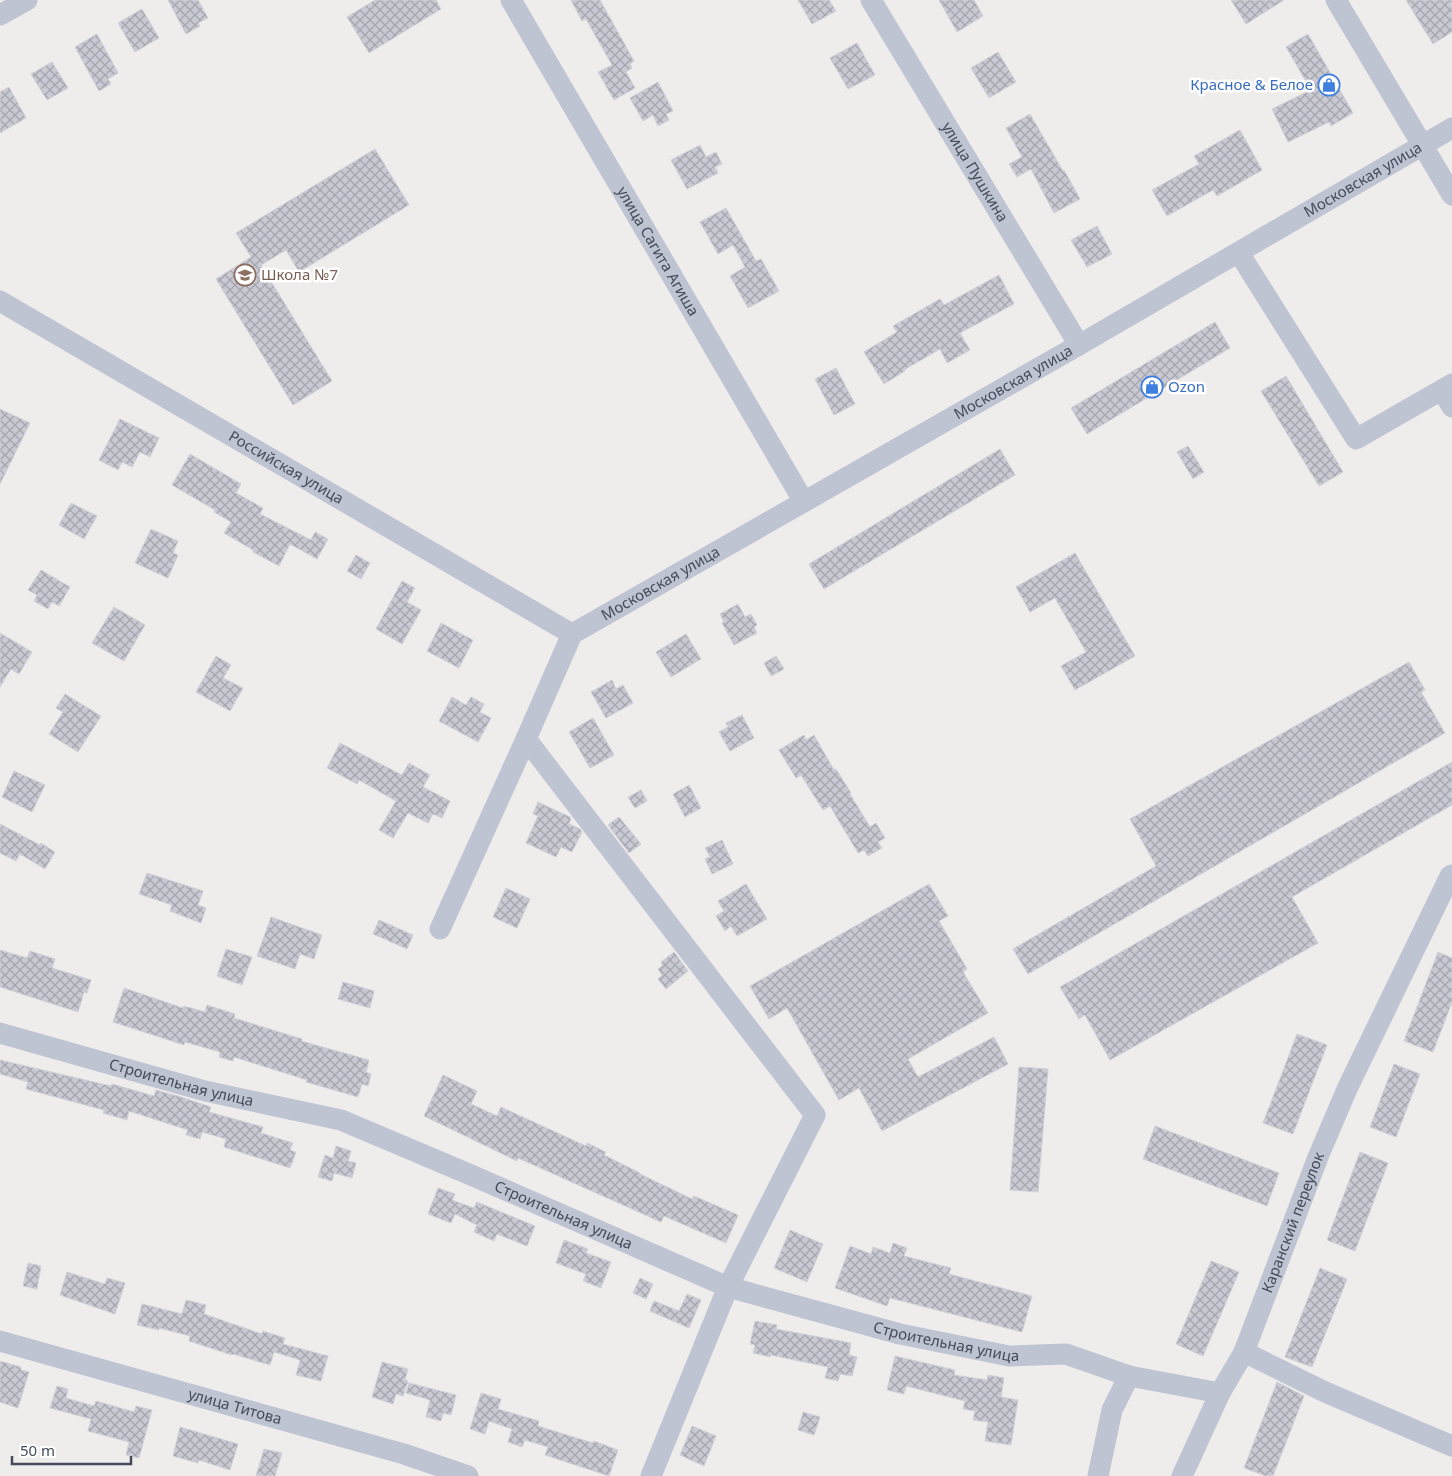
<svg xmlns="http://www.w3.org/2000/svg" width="1452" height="1476" font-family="'Noto Sans',sans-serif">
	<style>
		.building { fill: url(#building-cross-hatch); stroke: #d0d0d8 }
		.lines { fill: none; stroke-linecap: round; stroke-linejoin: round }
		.minor { stroke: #bfc4d2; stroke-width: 21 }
		.labels { text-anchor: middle; stroke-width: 5; stroke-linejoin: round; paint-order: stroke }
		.shop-label { font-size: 15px; fill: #366cbe; stroke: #fff; text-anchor: end }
		.street-label { font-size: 15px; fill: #444b5a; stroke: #fff }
		.education-label { font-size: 15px; fill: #785e54; stroke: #fff; text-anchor: start }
	</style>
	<defs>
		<pattern id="building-cross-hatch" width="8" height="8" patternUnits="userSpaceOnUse" patternTransform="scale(1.25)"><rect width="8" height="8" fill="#c8c9d2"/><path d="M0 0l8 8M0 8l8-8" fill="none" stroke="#a4a5ad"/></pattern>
	</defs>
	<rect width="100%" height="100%" fill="#efecec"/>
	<path class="building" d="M168,0H198L208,18L198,23L200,26L186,34Z
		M375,0H436L441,9L369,53L347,17Z
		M571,0H600L634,61L630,64L632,68L626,72L635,88L614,100L598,72L612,65L586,19L582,21Z
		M798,0H829L836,11L812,24Z
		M939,0H974L983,16L957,32Z
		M1231,0H1284L1246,24Z
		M1406,0H1452V32L1433,44Z
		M142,9L159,38L135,52L118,23Z
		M97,34L118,73L108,79L111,84L99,91L75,47Z
		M1308,34L1353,113L1331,126L1329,122L1288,142L1272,109L1311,90L1286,47Z
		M857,43L875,75L848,89L830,58Z
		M998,52L1016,82L989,98L971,68Z
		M52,62L68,88L47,100L31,74Z
		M658,82L673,111L666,114L669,120L658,126L653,115L643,121L630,98Z
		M9,87L26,118L0,133V92Z
		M1030,114L1063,171L1064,170L1080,199L1054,213L1031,169L1017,177L1009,164L1022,157L1006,128Z
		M1240,130L1262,170L1217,196L1213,190L1167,216L1152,190L1199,164L1194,156Z
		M700,145L706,157L716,152L722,164L715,167L718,173L687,189L671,160Z
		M375,149L409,205L299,272L286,250L261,265L332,381L293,405L216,279L251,257L236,233Z
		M726,208L756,261L761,259L779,291L748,308L730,276L745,267L733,245L718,254L700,222Z
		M1097,226L1112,254L1087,267L1071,240Z
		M999,275L1014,304L960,333L970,350L947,363L940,349L904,370L905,371L884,384L864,352L897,332L893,326L940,299L944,305Z
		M1215,322L1230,348L1087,434L1071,408Z
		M836,368L855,404L834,415L815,379Z
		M1286,376L1343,472L1319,486L1261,391Z
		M0,409L30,423L0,484Z
		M120,419L159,438L150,457L140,452L132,467L122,462L118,470L99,460Z
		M1188,446L1204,472L1193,479L1177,452Z
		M1000,449L1015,475L824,589L809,564Z
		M190,454L241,484L236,493L263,508L260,514L311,540L315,532L328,539L317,559L290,544L279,566L253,552V550L224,533L231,522L214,512L215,510L172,485Z
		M71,503L97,516L84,539L59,525Z
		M151,529L178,541L173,553L178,555L168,578L135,563Z
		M1075,553L1135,656L1075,690L1061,666L1086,652L1055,598L1030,612L1016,587Z
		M356,555L370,563L361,579L347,571Z
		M41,570L70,587L59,606L52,602L48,609L34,601L37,595L28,590Z
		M402,581L415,588L407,602L421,610L402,644L376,629Z
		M738,604L745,617L751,614L757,625L754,627L757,633L734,645L722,623L724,622L720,614Z
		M114,607L145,625L124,661L92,643Z
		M441,623L473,640L459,668L427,651Z
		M0,633L32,652L19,674L11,669L0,687Z
		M686,634L701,659L671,677L656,652Z
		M216,656L231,665L223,678L243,688L230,711L196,692Z
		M776,656L784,669L771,676L764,663Z
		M1409,662L1425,690L1421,692L1445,733L1028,974L1013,949L1156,866L1130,819Z
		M612,680L616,689L623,685L633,703L606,718L591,692Z
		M65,694L101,716L78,752L49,734L63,712L56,708Z
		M452,697L466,705L471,697L484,704L480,712L491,718L478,742L439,721Z
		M742,715L754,738L730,751L719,732L728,727L726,723Z
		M593,718L614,755L590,768L569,732Z
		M804,735L806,740L814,735L834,770L836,769L851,793L850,794L870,827L876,823L885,838L878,842L882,848L868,856L864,850L858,853L830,806L823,810L801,775L796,778L779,750Z
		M340,743L402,775L409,763L430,775L423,787L450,801L442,818L433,814L428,823L408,813L393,838L379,830L396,801L359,780L357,784L327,768Z
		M1452,762V805L1292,897L1318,943L1110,1060L1085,1015L1079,1019L1060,987Z
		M14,771L45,785L32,812L2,797Z
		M689,785L701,808L685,817L673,794Z
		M641,790L647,801L635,808L628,797Z
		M538,802L570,817L571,818L569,824L580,829L582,832L572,852L561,847L556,857L526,843L538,816L533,814Z
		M619,817L641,844L629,853L608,825Z
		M0,824L40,845L41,843L55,852L45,869L20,854L16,861L0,853Z
		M722,840L733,864L712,874L705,859L710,857L705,848Z
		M147,873L203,891L198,905L206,908L201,923L170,911L172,905L139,894Z
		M746,884L767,919L737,936L731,926L725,931L716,916L724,911L718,901Z
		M929,884L948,916L939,921L967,969L963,972L988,1013L908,1059L918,1077L994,1037L1008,1064L882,1131L859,1088L839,1100L787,1008L769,1019L750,986Z
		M506,888L530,899L517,928L493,917Z
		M271,917L322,935L314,959L300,954L295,969L257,956Z
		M379,920L413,935L407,949L373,934Z
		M226,949L252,957L242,985L217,976Z
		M0,950L27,958L30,951L55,959L52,968L91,980L87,993L84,992L78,1012L0,987Z
		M674,952L688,971L666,989L658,979L662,975L658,969L663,965L661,962Z
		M1438,952L1452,958V1002L1433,1052L1404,1041Z
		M343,982L374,991L370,1008L338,999Z
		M124,988L183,1008L184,1006L205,1012L207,1005L235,1014L234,1018L302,1039L301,1041L369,1060L366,1072L371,1074L368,1086L362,1084L358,1097L306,1082L307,1080L234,1057L233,1061L219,1057L220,1052L185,1042L184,1045L113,1022Z
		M1297,1034L1327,1045L1293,1134L1263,1123Z
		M0,1060L111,1086L112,1084L154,1096L156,1090L181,1097L211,1107L209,1112L263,1127L261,1133L293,1143L290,1150L296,1152L290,1168L224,1147L226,1139L202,1132L200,1139L186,1135L188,1130L129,1111L127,1120L103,1113L104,1110L26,1089L28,1082L0,1074Z
		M1394,1064L1420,1074L1396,1137L1370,1127Z
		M1019,1067L1048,1069L1038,1192L1010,1190Z
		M443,1075L477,1091L471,1104L497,1116L501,1107L586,1146L587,1143L606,1152L604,1155L640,1173V1174L692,1199L694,1196L738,1215L726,1243L664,1216L661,1222L518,1158L517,1161L424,1116Z
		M1155,1126L1279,1173L1267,1206L1143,1159Z
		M336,1146L351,1151L348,1161L356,1163L352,1178L334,1173L332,1181L318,1177L325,1155L333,1158Z
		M1360,1152L1388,1163L1355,1251L1327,1240Z
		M438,1188L455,1194L452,1200L474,1208L477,1202L535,1226L527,1246L497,1234L494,1241L474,1232L477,1225L455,1214L451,1223L428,1214Z
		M790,1230L823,1244L807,1282L774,1268Z
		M564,1240L588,1249L586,1253L611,1262L601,1288L583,1281L586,1274L556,1263Z
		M893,1243L907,1248L904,1256L951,1268L949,1274L1032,1296L1022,1332L890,1298L887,1306L835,1288L850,1246L871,1254L873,1247L890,1253Z
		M1211,1261L1239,1272L1203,1356L1176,1344Z
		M28,1263L41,1266L37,1289L23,1286Z
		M1320,1268L1347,1279L1312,1367L1285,1357Z
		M67,1272L105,1284L107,1278L125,1283L115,1314L60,1295Z
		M640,1278L653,1284L646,1299L633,1293Z
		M687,1294L701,1300L689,1328L650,1311L654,1301L679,1311Z
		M186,1300L206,1305L204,1314L262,1334L263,1331L285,1338L283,1344L328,1356L321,1381L296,1375L300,1360L274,1352L270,1365L233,1354L232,1355L189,1341L190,1336L159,1328V1330L137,1325L142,1304L182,1314Z
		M755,1321L777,1325L776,1329L851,1343L849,1355L857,1357L852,1376L840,1374L838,1381L825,1378L828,1367L771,1355L770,1357L753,1353L755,1345L750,1344Z
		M895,1356L955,1370L954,1375L987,1380L988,1375L1004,1378L1001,1397L1018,1400L1011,1445L985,1441L988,1422L973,1420L975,1411L963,1409L965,1401L906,1386L904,1394L887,1390Z
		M0,1361L21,1367V1370L29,1372L18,1408L0,1402Z
		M382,1362L408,1369L405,1380L408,1381L403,1396L396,1394L393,1404L372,1397Z
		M1277,1382L1304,1396L1273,1476H1266L1244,1468Z
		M409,1383L456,1395L451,1415L443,1413L441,1421L426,1417L430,1400L406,1393Z
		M57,1386L68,1389L66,1398L94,1406L96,1401L134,1412L136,1406L152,1410L139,1458L126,1455L129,1442L88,1431L91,1419L50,1408Z
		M481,1393L501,1399L498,1409L539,1421L538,1426L593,1443L594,1441L618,1450L609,1476L545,1455L548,1447L525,1440L522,1447L508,1442L512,1429L489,1421L485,1434L470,1429Z
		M803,1412L820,1417L814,1435L798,1430Z
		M692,1426L716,1436L704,1466L680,1455Z
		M180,1427L238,1444L230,1470L199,1460L198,1463L173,1456Z
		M264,1449L282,1453L275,1476H256Z"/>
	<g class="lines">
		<g class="minor">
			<path id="s1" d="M511,0L804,502"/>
			<path id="s2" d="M871,0L1079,345"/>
			<path d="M1336,0L1452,195"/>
			<path d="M0,15L27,0"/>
			<path d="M1239,253L1356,439L1452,384"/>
			<path id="s3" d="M0,301L572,634"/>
			<path d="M1442,390L1452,407"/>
			<path id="s4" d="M572,634L1079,345L1452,128"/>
			<path d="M572,634L526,739L815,1115L728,1287L651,1476"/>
			<path d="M440,929L526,739"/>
			<path id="s5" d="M0,1033L205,1091L341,1120L471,1175L728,1287L900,1334L1009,1356L1066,1354L1129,1376"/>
			<path id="s6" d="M0,1341L404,1454L468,1476"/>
			<path d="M1244,1352L1325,1392L1452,1446"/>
			<path id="s7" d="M1098,1476L1112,1410L1129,1376L1220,1393L1244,1352L1318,1157L1347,1089L1450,876L1452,875"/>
			<path d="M1182,1476L1220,1393"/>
		</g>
	</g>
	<defs>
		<g id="shop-ring" transform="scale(1.125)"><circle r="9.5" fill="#fff" stroke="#3f7fe0" stroke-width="1.5"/><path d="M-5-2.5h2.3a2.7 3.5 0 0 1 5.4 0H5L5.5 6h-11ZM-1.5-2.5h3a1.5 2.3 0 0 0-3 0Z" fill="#3f7fe0"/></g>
		<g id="school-ring" transform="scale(1.125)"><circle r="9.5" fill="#fff" stroke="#8d6e63" stroke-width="1.5"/><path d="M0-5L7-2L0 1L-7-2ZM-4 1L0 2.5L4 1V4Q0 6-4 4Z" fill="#8d6e63"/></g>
	</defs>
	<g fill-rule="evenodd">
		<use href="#shop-ring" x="1329" y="85"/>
		<use href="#school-ring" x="245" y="275"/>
		<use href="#shop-ring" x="1152" y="387"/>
	</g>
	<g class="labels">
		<g class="shop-label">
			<text x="1313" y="90">Красное &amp; Белое</text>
			<text x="1168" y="392" text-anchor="start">Ozon</text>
		</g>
		<g class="street-label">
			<text dy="5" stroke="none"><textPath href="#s2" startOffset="201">улица Пушкина</textPath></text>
			<text dy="5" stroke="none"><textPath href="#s4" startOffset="912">Московская улица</textPath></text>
			<text dy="5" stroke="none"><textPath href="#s1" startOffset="291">улица Сагита Агиша</textPath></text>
			<text dy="5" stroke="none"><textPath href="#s4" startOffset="508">Московская улица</textPath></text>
			<text dy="5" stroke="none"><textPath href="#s3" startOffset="331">Российская улица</textPath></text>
			<text dy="5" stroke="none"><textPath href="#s4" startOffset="102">Московская улица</textPath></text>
			<text dy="5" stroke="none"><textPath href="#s5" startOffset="188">Строительная улица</textPath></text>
			<text dy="5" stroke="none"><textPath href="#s5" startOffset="594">Строительная улица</textPath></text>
			<text dy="5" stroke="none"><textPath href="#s7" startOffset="384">Каранский переулок</textPath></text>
			<text dy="5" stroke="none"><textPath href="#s5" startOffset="999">Строительная улица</textPath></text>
			<text dy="5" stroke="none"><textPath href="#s6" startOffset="244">улица Титова</textPath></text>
		</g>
		<g class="education-label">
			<text x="261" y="280">Школа №7</text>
		</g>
	</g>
	<path d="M12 1456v8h119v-8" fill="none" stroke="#444b5a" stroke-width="2.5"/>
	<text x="20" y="1456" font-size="15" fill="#444b5a" stroke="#ffffff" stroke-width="4" paint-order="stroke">50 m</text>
</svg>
